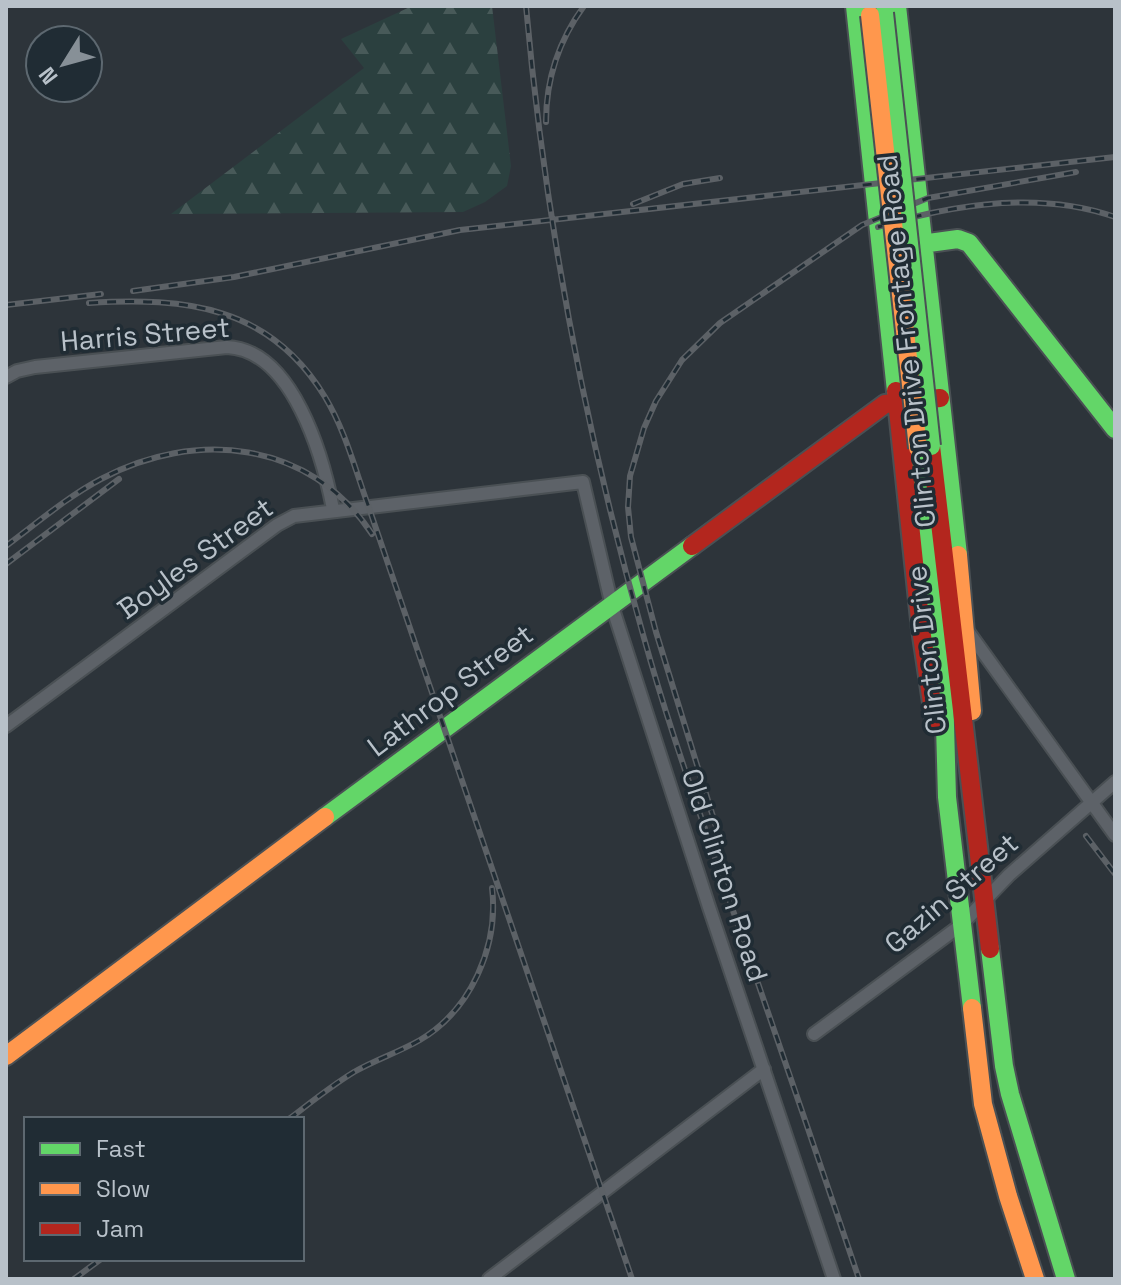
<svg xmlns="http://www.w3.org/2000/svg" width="1121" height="1285" font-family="'Space Grotesk',sans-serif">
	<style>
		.forest { fill: url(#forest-firs) }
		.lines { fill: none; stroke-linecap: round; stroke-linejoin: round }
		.street-casing { stroke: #4a5054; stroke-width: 16 }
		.fast-casing { stroke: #4a5054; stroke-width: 22 }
		.slow-casing { stroke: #4a5054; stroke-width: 22 }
		.jam-casing { stroke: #4a5054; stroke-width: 22 }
		.street { stroke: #5d6268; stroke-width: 12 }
		.fast { stroke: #63d668; stroke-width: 18 }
		.slow { stroke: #ff974d; stroke-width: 18 }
		.jam { stroke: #b3261e; stroke-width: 18 }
		.rail-casing { stroke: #5c6166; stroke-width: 6 }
		.rail { stroke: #202c34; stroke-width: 3; stroke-dasharray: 9; stroke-linecap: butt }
		.fast-bridge-casing { stroke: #4a5054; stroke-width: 22; stroke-linecap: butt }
		.slow-bridge-casing { stroke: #4a5054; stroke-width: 22; stroke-linecap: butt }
		.fast-bridge { stroke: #63d668; stroke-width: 18 }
		.slow-bridge { stroke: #ff974d; stroke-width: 18 }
		.labels { text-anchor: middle; stroke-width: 7; stroke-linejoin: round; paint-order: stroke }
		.street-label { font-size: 28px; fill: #b8c1c9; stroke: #202c34 }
	</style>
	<defs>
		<pattern id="forest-firs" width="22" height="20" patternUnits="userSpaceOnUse" patternTransform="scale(2)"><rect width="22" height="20" fill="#2b403f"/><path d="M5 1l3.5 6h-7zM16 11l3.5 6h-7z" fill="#485a59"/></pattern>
	</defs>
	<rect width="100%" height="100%" fill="#2d343a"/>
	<path class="forest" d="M412,6H492L511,166L507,186L485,202L463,212L171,214L364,68L341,39Z"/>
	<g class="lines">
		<g class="street-casing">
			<path id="street" d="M6,377L17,371L35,367L227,347C293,350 323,457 333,509
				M967,630L1115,835
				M6,726L277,525L294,516L583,482L612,606L709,907L834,1279
				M814,1034L961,925L1009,875L1115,782
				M489,1279L764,1069"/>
		</g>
		<g class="fast-casing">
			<path id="fast" d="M855,6L896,391
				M897,6L958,555
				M914,245L958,239L969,243L1115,429
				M918,448L944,689L947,797L972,1008
				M325,817L692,546
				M990,949L1004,1066L1010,1094L1066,1279"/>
		</g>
		<g class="slow-casing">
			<path id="slow" d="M958,555L972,711
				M972,1008L983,1104L1008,1196L1035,1279
				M6,1056L325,817"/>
		</g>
		<g class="jam-casing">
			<path id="jam" d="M896,391L921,629L935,723
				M931,446L990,949
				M692,546L885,404L940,398"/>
		</g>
		<use href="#street" class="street"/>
		<use href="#fast" class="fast"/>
		<use href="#slow" class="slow"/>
		<use href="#jam" class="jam"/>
		<g class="rail-casing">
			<path id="rail" d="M526,6C545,220 585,431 644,638C668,725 699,810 728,896C772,1024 816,1151 859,1279
				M546,122C546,80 559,40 584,6
				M633,204L683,184L720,178
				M878,227C953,204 1041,191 1115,217
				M133,291L234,277L460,230L1115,157
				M89,303C186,297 270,306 325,397C345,430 355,469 368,505L632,1279
				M6,305L101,294
				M6,546C37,523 67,497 101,479C195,429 310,440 372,534
				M6,564L119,479
				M719,836L656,632L631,537L628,507L630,476L644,428L656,401L682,360L720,323L862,225L928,198L1076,172
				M1086,836L1115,874
				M289,1119C310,1103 331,1086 354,1072C375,1060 399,1052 420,1040C471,1010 499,946 492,888
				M74,1279L101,1259"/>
		</g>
		<use href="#rail" class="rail"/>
		<g class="fast-bridge-casing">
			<path id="fast-bridge" d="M884,13L931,446"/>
		</g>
		<g class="slow-bridge-casing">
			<path id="slow-bridge" d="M870,15L918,448"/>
		</g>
		<use href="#fast-bridge" class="fast-bridge"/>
		<use href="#slow-bridge" class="slow-bridge"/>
	</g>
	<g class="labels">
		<g class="street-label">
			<text transform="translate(145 334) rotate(-5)" y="10">Harris Street</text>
			<text transform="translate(906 341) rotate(-96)" y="10">Clinton Drive Frontage Road</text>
			<text transform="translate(195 558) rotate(-36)" y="10">Boyles Street</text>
			<text transform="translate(926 650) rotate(-97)" y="10">Clinton Drive</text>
			<text transform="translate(450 690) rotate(-37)" y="10">Lathrop Street</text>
			<text transform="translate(725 875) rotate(72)" y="10">Old Clinton Road</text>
			<text transform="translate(951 893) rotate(-41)" y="10">Gazin Street</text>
		</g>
	</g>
	<rect width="1121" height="1285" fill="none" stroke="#b8c1c9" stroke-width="16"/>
	<rect x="24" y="1117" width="280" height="144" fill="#202c34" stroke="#5d6870" stroke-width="2"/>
	<rect x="40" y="1143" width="40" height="12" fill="#63d668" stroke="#5d6870" stroke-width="2"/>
	<text x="96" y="1157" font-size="24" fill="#b8c1c9">Fast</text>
	<rect x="40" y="1183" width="40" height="12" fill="#ff974d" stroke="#5d6870" stroke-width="2"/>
	<text x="96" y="1197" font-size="24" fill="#b8c1c9">Slow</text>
	<rect x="40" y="1223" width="40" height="12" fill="#b3261e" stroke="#5d6870" stroke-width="2"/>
	<text x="96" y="1237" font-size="24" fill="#b8c1c9">Jam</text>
	<g transform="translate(64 64) rotate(233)"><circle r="38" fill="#202c34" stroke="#5d6870" stroke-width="2"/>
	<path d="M0-6L14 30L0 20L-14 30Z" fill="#879097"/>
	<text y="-12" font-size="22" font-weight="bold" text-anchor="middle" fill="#b8c1c9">N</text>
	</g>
</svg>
